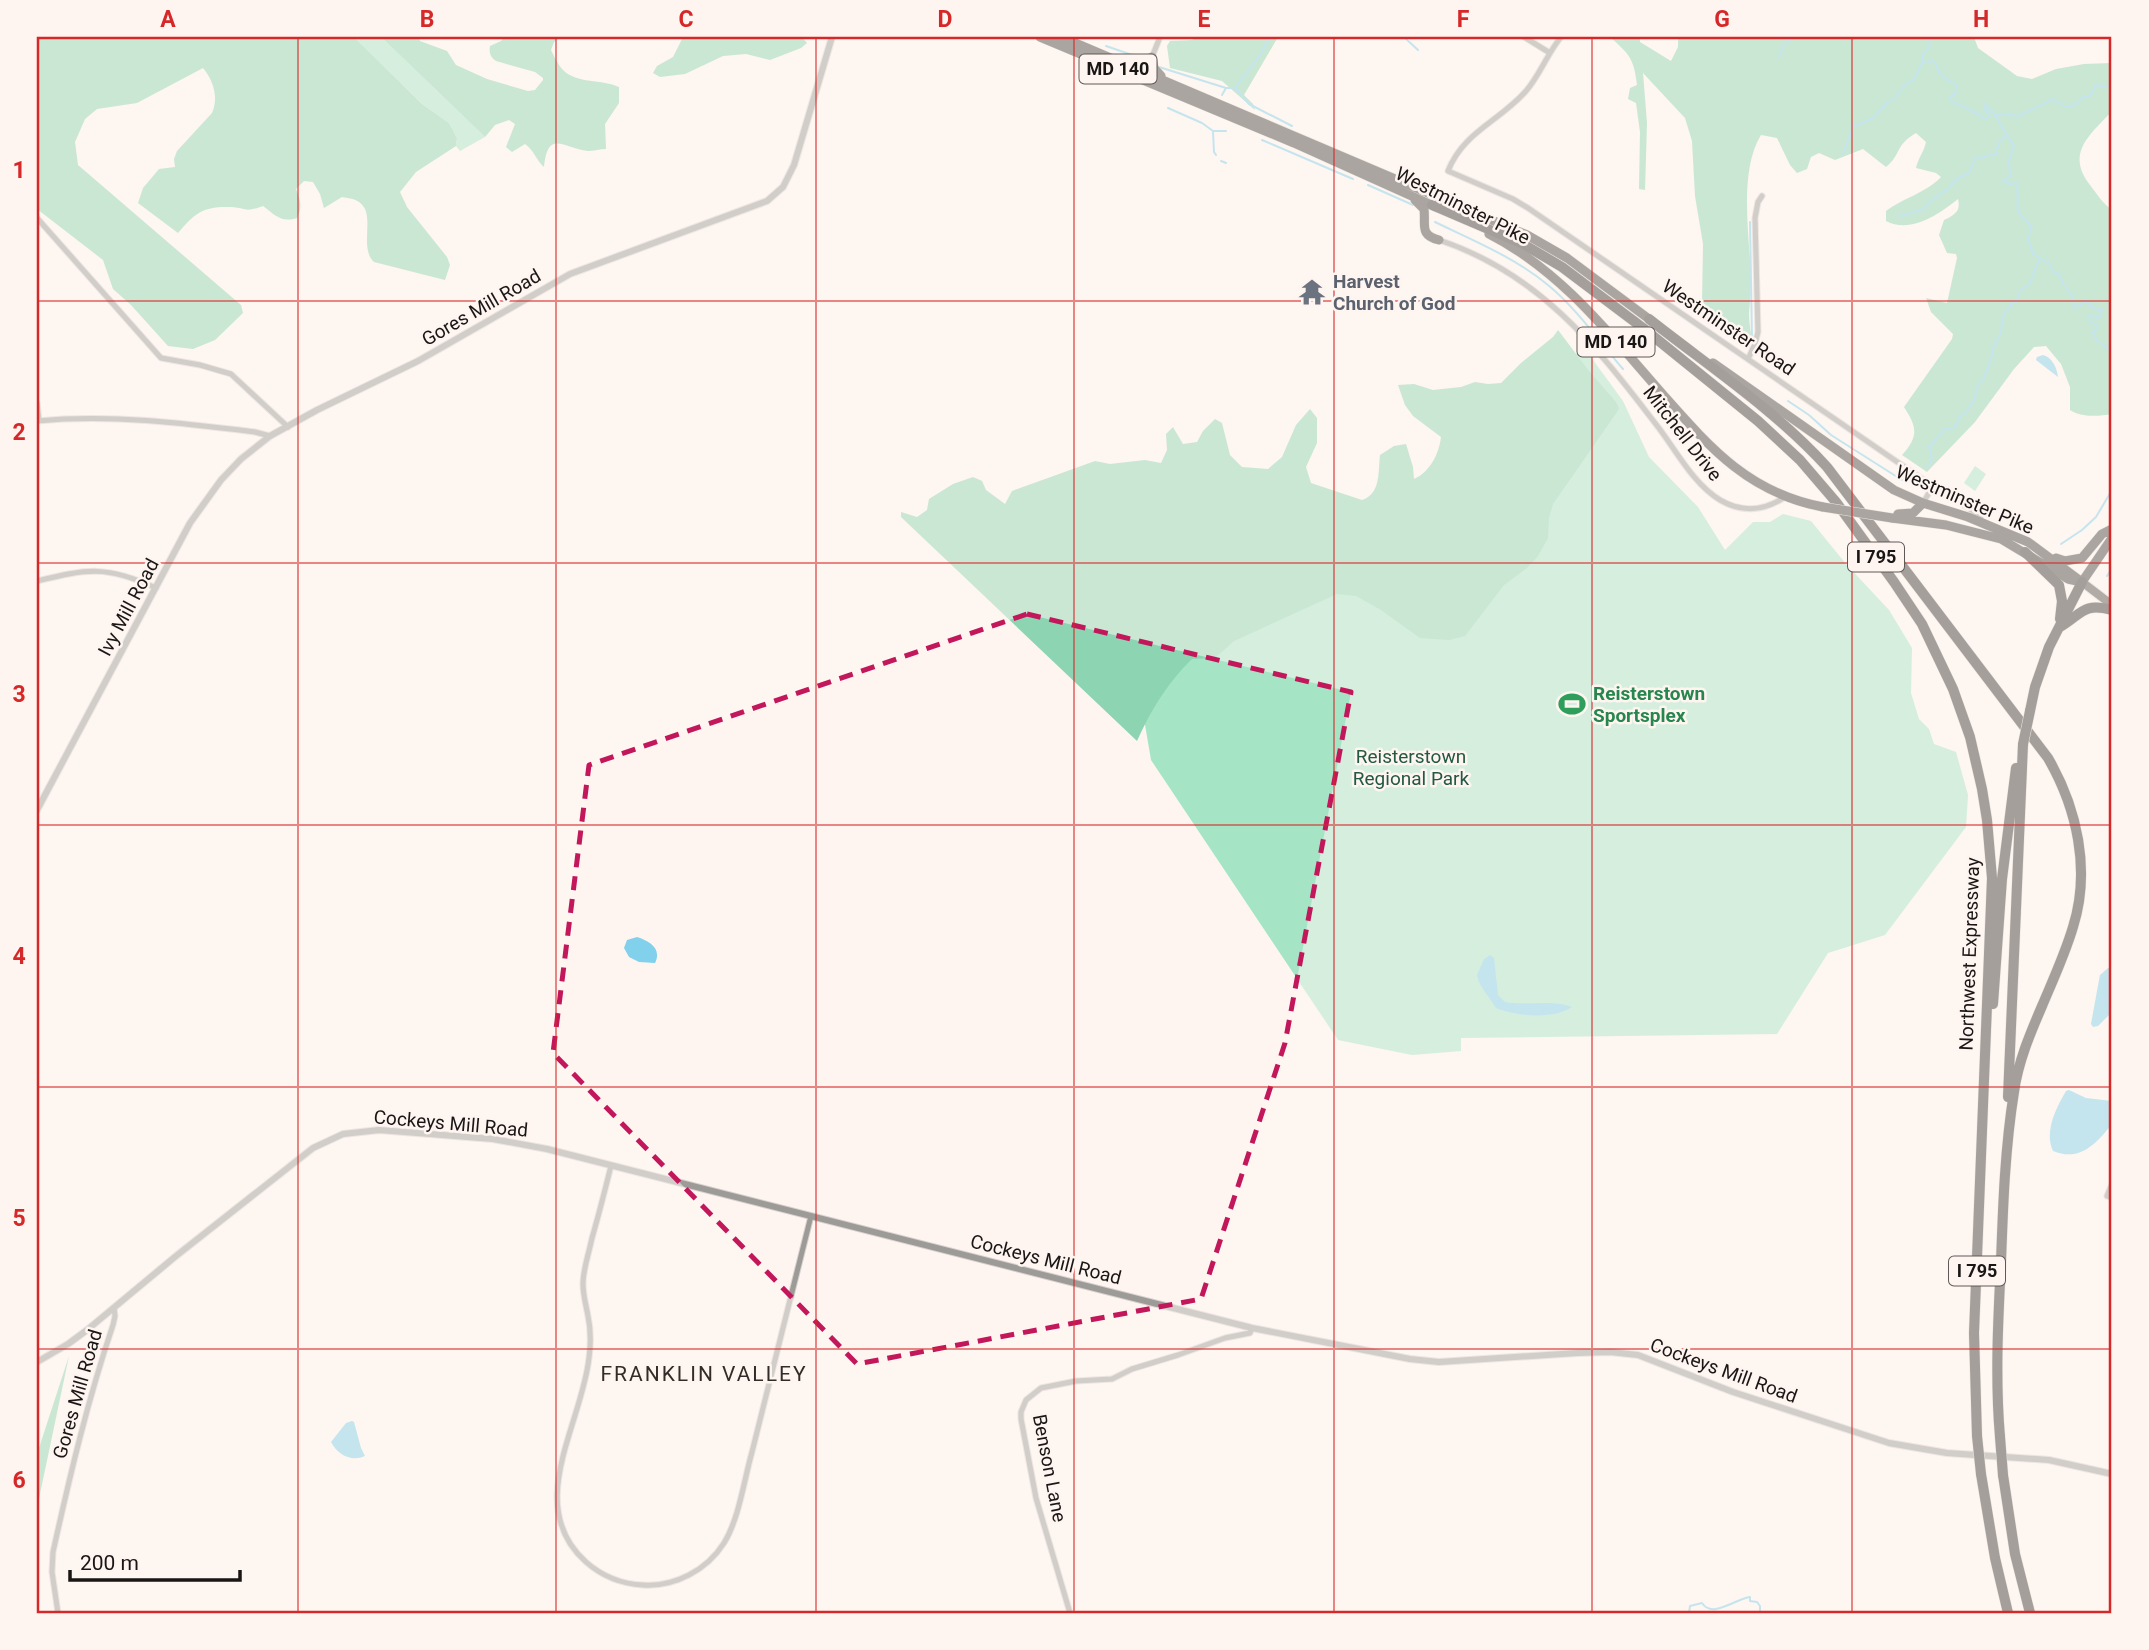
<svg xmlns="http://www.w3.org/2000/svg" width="2149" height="1650" font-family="Roboto,sans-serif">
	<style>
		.green { fill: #a5e5c6 }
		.forest { fill: #8cd4b2 }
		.water { fill: #81d0ec }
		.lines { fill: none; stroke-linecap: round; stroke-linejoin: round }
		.stream { stroke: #81d0ec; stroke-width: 2 }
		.minor-casing { stroke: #d9d1ce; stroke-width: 7 }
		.tertiary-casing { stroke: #d9d1ce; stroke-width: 8 }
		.primary-casing { stroke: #d9d1ce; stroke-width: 10 }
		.trunk-casing { stroke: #d9d1ce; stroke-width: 10 }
		.motorway-casing { stroke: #d9d1ce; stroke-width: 11 }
		.minor { stroke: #9c9b97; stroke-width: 5 }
		.tertiary { stroke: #9c9b97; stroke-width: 6 }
		.primary { stroke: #52504b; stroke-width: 8 }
		.trunk { stroke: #46443e; stroke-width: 9 }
		.motorway { stroke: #393731; stroke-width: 10 }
		.trunk-bridge-casing { stroke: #d9d1ce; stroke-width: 10; stroke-linecap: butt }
		.motorway-bridge-casing { stroke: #d9d1ce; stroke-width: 11; stroke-linecap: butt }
		.trunk-bridge { stroke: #46443e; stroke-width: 9 }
		.motorway-bridge { stroke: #393731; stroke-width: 10 }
		.marked { fill: none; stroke: #c2185b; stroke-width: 5; stroke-dasharray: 14 9; stroke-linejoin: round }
		.grid { fill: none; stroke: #d62828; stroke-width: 2; stroke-opacity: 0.55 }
		.labels { text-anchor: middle; stroke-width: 5; stroke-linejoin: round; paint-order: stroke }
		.shield { fill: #fef5f1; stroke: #5e5957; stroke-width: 2 }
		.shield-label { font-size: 18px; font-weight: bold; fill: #191615 }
		.street-label { font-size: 19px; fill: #191615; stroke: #fef5f1 }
		.worship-label { font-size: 19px; font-weight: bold; fill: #5b616d; stroke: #fef5f1; text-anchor: start }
		.leisure-label { font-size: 19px; font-weight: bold; fill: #27864d; stroke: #fef5f1; text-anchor: start }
		.park-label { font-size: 19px; fill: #225942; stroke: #fef5f1 }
		.neighbourhood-label { font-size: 21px; letter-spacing: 2px; fill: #322c28; stroke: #fef5f1 }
		.neatline { fill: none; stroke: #d62828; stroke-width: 2.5 }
		.grid-label { font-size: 23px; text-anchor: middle; font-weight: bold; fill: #d62828 }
	</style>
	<rect width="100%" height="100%" fill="#fef5f1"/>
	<path class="green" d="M354,37H381L485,137L460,151L456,146L457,138L449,123L422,104Z
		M1582,345L1623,401L1649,457L1698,507L1725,550L1753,522H1770L1783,514L1811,521L1846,564L1889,610L1912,648L1911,693L1919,719L1929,729L1934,744L1956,752L1968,795L1966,827L1885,935L1828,953L1777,1034L1461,1038V1051L1412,1055L1338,1040L1151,760L1143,713L1230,552L1450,555Z
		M1975,466L1986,474L1975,491L1964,483Z"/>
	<path class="forest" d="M37,37H354L422,104L449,123L457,138L456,146L416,172L400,192L407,207L447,257L450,265L445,280L374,262C358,247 377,214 359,202C355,199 348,198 342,197L324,208L320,194L313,182L304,181L296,189C300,200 303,206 297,218C281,223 275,215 263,206C244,213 248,208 231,207C203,206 195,213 178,233L138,203L143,188L159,169L175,167L174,159L177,151L212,113C219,97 213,80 203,68L137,103L97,109L85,119L75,142L78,165L241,305L243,313L215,340L193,349L168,346L131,305L113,289L103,260L37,209Z
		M381,37H419L420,41L447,51L456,65L487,79L528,91L535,90L543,80V78L535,72L496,61C490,57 489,52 490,46L501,41L504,37H561L554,42L551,50C554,56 558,65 563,70C577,84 602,79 619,87V103L605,124L606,149C600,149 594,151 588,151C564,149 548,128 544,167C536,160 534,150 525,144L512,152L506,147L515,124L509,120L495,125L485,137Z
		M683,37H802L807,43L801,48L770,60L746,54L723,56L685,74L660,77L653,73L657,66L673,57Z
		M1198,37H1278L1244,95L1253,104L1255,110L1222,81L1170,68L1167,46L1170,41L1192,40Z
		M1610,37H1640V42L1671,61L1678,47V37H1974L1978,48L2017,76L2032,79L2056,69L2084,64L2112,63V111C2090,135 2065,153 2090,185C2097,194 2103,204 2112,210V414C2099,416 2082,418 2070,410V387L2061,364L2046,346L2034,347L2014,369L1975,422L1927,472L1902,455C1919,436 1917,427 1904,407L1952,339L1953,334L1931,312L1926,298L1947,303L1957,258L1956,254L1947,253L1939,235L1944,220C1955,215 1961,211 1958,199C1939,214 1911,234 1886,221V211C1903,198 1926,193 1941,177L1936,173L1916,168C1918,158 1924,152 1926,142L1916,133C1895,145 1901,155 1886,167L1863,149L1835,160L1819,153L1811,157L1807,169L1797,173L1790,165L1777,138L1761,135C1738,172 1750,238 1751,280C1751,291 1750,302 1749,313C1749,325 1752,338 1753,351L1706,317L1702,304L1703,244L1695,196L1692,141L1685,118L1643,73L1647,123L1645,190L1639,189L1640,132L1636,103L1628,99L1630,88L1637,85C1634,58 1629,54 1610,37Z
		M1558,330L1589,371L1616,402L1619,408L1617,412L1553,504L1549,518L1548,538L1538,556L1527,568L1504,585L1465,636L1449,640L1420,638L1381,610L1356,596L1337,594L1234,641L1215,658L1192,659C1168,682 1151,710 1137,741L901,517V512L917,517L927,510L929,499L953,484L973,477L982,481L986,490L1005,504L1012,491L1095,461L1110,464L1145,460L1161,463L1167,450L1166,434L1173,427L1183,444L1197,442L1203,431L1215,419L1222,423L1230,455L1242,467L1268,469L1282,457L1296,425L1310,409L1317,418V443L1306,467L1311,483L1362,500C1381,494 1378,472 1380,455L1394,446L1406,444L1413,467L1414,479C1430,472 1439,454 1441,437L1413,416L1405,405L1398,385L1414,384L1433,390L1461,387L1475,382L1488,384L1501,383L1521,363L1553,337Z
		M69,1356L37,1508L39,1613H37V1454Z"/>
	<path class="water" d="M2043,355C2052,357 2057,368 2058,377L2036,360L2037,357Z
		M637,937C650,941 662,949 655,963L639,962L629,957L624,948L627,940Z
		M1490,955L1494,958L1498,995L1505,1002C1526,1006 1552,999 1572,1007C1553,1020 1516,1016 1496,1008C1490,997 1479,987 1477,975L1484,959Z
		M2108,968H2112V1012L2098,1026L2093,1027L2091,1024L2099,980L2100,975Z
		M2069,1090L2086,1098L2112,1101V1124C2096,1144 2080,1162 2053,1151C2044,1132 2056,1108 2066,1091Z
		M352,1421L354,1422L361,1448L365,1456C351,1462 338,1455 331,1442L346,1423Z"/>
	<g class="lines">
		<path class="stream" d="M1404,37L1418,50
			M1106,46L1138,57
			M1779,57C1783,44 1786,39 1800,37
			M1923,61L1935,62L1939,73L1957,86L1956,92L1951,97V101C1963,106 1975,111 1985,119L1990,116L1984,109V104C1999,114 2002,132 2014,145L2009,161L2010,176L2003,181L2010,184L2017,182L2018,212L2032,227L2028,239L2033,254L2050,264L2052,271L2060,275L2063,284L2072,296L2074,307L2077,308L2086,301L2092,307L2102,311L2099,318L2090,315L2088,318L2089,321L2098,326L2093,332L2096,339L2112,352
			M1159,67L1226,88H1236
			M1236,87L1262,52L1270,37
			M1236,89L1249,104L1292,126
			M1222,95L1226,88
			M1168,108L1202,123L1213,131H1226
			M1997,114L2019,116L2053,99L2064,106L2072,107L2082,98L2090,96L2096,85L2112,87
			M1213,132L1214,152L1216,155
			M1262,140L1353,179
			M1843,154L1853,127L1873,118L1887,103L1894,99L1902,88L1915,78L1923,61L1922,57L1929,47L1930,37
			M1221,161L1226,163
			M1368,185L1413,205
			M1898,217L1924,209L1928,203L1949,188L1957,179L1969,173L1975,159L1996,154L1999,142L2005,137
			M1435,222C1474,241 1514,257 1548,285C1576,308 1599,341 1623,369
			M1750,222L1752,339
			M1788,401L1809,415L1831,435L1902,480H1910
			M1928,466L1932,459L1929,447L1945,429H1951L1957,425L1959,417L1966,412L1975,399L1976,388L1984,378L1992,356V348L1999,338L2004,313L2009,309L2011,304L2016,302L2020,290L2029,285L2039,260
			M2061,544L2082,530L2096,517L2112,490
			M2107,576L2112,568
			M1689,1613L1690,1606L1702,1603C1712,1619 1735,1599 1750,1597V1601L1757,1602L1760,1606V1613"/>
		<g class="minor-casing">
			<path id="minor" d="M1524,37L1550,53
				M1561,37C1547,54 1540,75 1526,91C1500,121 1463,132 1448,171L1513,199L1528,208L1925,481L1981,516L1979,521
				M1152,57L1160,37
				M37,218L161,358L200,365L231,374L288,427
				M1439,240C1538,273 1594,343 1655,423C1675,448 1692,483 1720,500C1742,513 1764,511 1785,497
				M1748,359L1755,344L1758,332L1755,218L1758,202L1762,196
				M37,403L39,420
				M37,421C110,414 183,423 255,432L270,436
				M1923,503L1933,486
				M37,581C88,569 106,565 156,588
				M611,1166C605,1190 599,1214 592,1238C589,1253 583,1269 583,1284C583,1295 586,1305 588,1316C591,1330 591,1343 589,1358C582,1424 523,1506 586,1562C603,1577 621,1584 643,1585C675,1587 707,1570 724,1543C739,1519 744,1480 752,1452C772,1374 791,1295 811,1216
				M2112,1184L2107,1196L2112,1198
				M58,1613L52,1572L53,1552C70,1475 88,1399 113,1325L115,1316L114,1308
				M1070,1613L1036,1498L1021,1419V1412L1026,1400L1041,1388L1076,1381L1112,1379L1132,1369L1178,1355L1225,1338L1250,1333L1252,1328"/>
		</g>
		<g class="tertiary-casing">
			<path id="tertiary" d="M37,810L190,523L221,480L241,459L270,436L317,410L418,361L570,274L767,201L783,187L794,165L832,37
				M37,1362L68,1344L87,1330L176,1256L313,1148L343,1134L379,1130L493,1139L547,1149L1252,1328L1410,1359L1439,1362L1577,1353L1610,1352L1638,1355L1733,1392L1889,1443L1947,1453L2049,1460L2112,1474"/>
		</g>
		<g class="primary-casing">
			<path id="primary" d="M2082,582L2112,605"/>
		</g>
		<g class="trunk-casing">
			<path id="trunk" d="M1040,37L1294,143L1436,207
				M1061,37L1527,235L1567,258L1653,322
				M1131,64L1142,63L1152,57L1154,68L1161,76
				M1415,200L1424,209C1426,225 1419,235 1439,240
				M1489,234C1562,271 1612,337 1665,397C1712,450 1750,493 1823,507
				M1713,363L1894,490L1923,503L1968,517L2028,542L2082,582
				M1898,514L1913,513L1923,503
				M1892,518L1946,525L2001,539L2068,579L2077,581
				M2056,558L2065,561L2082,558L2102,534L2112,529
				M2082,582L2112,538"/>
		</g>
		<g class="motorway-casing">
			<path id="motorway" d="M1432,205L1523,244L1562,267L1643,328L1758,421L1800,460L1836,502L1894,582L1922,624L1953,689L1970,737L1982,789L1987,820L1992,878L1974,1333L1977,1436
				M1649,319C1710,367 1775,410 1827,467L2048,758C2077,808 2091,870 2073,927C2065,954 2053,980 2042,1006C2030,1034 2018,1062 2014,1092C2005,1148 2003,1205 2001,1262C1998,1321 1995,1379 2000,1437
				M2025,552L2059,585L2062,601L2060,619
				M2060,627C2082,614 2083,602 2112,610
				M2030,711L2035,687L2049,647L2082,582
				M1993,1004L2002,879L2016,768
				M2008,1097L2023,744
				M1981,1474L1995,1558L2008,1613
				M2003,1475L2015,1554L2030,1613"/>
		</g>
		<use href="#minor" class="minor"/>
		<use href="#tertiary" class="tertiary"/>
		<use href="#primary" class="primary"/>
		<use href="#trunk" class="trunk"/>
		<use href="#motorway" class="motorway"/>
		<g class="trunk-bridge-casing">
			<path id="trunk-bridge" d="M1823,507L1892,518"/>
		</g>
		<g class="motorway-bridge-casing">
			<path id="motorway-bridge" d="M2023,744L2030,711
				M1977,1436L1981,1474
				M2000,1437L2003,1475"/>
		</g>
		<use href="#trunk-bridge" class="trunk-bridge"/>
		<use href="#motorway-bridge" class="motorway-bridge"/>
	</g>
	<path d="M0 0H2149V1650H0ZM1027,614L1351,692L1285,1043L1201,1299L857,1364L553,1053L589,765Z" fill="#fef5f1" fill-opacity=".55" fill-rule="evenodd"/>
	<path class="marked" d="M1027,614L1351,692L1285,1043L1201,1299L857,1364L553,1053L589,765Z"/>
	<path class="grid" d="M298,37V1613M556,37V1613M816,37V1613M1074,37V1613M1334,37V1613M1592,37V1613M1852,37V1613M37,301H2112M37,563H2112M37,825H2112M37,1087H2112M37,1349H2112"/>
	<defs>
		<g id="temple-bare" transform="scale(2.1)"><path d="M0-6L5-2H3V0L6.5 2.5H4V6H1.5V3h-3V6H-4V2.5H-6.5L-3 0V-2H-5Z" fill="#6b7280" stroke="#fef5f1" stroke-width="2.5" paint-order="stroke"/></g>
		<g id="stadium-bare" transform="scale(2.1)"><path d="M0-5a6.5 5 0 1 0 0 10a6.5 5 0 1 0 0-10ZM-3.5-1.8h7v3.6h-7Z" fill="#2e9e5b" stroke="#fef5f1" stroke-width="2.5" paint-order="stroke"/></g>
	</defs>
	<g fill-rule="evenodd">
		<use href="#temple-bare" x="1312" y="292"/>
		<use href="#stadium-bare" x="1572" y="704"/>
	</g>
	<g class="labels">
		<g class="shield">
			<rect x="1079.5" y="54.5" width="77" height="29" rx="5"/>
			<rect x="1577.5" y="327.5" width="77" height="29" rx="5"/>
			<rect x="1848" y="542.5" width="56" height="29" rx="5"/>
			<rect x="1949" y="1256.5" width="56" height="29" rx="5"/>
		</g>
		<g class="shield-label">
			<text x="1118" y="75">MD 140</text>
			<text x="1616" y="348">MD 140</text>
			<text x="1876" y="563">I 795</text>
			<text x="1977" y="1277">I 795</text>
		</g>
		<g class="street-label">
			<text transform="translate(1463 205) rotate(27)" y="7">Westminster Pike</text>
			<text transform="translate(481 307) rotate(-30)" y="7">Gores Mill Road</text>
			<text transform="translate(1729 327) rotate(34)" y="7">Westminster Road</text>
			<text transform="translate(1683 433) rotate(52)" y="7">Mitchell Drive</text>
			<text transform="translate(1965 499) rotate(23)" y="7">Westminster Pike</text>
			<text transform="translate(128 607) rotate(-62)" y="7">Ivy Mill Road</text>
			<text transform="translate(1969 954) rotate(-88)" y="7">Northwest Expressway</text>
			<text transform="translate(451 1123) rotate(5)" y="7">Cockeys Mill Road</text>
			<text transform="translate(1046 1259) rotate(14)" y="7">Cockeys Mill Road</text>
			<text transform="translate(1724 1370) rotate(20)" y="7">Cockeys Mill Road</text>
			<text transform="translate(77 1394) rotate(-74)" y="7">Gores Mill Road</text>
			<text transform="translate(1050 1468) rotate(79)" y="7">Benson Lane</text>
		</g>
		<g class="worship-label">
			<text x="1333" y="288">Harvest<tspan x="1333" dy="22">Church of God</tspan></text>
		</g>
		<g class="leisure-label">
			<text x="1593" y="700">Reisterstown<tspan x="1593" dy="22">Sportsplex</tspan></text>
		</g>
		<g class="park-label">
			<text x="1411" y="763">Reisterstown<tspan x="1411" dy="22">Regional Park</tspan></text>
		</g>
		<g class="neighbourhood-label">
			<text x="704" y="1381">FRANKLIN VALLEY</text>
		</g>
	</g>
	<rect width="2149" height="1650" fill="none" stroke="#fef5f1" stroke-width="77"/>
	<path d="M70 1570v10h170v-10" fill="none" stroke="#191615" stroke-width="3.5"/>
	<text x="80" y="1570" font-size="21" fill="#191615" stroke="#fef5f1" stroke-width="5" paint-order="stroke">200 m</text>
	<rect x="38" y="38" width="2072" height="1574" class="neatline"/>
	<g class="grid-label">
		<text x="168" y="27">A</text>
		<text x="427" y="27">B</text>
		<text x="686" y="27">C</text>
		<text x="945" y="27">D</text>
		<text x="1204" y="27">E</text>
		<text x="1463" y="27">F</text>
		<text x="1722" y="27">G</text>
		<text x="1981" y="27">H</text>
		<text x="19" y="178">1</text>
		<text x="19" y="440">2</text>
		<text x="19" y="702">3</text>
		<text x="19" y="964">4</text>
		<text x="19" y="1226">5</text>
		<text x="19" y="1488">6</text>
	</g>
</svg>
